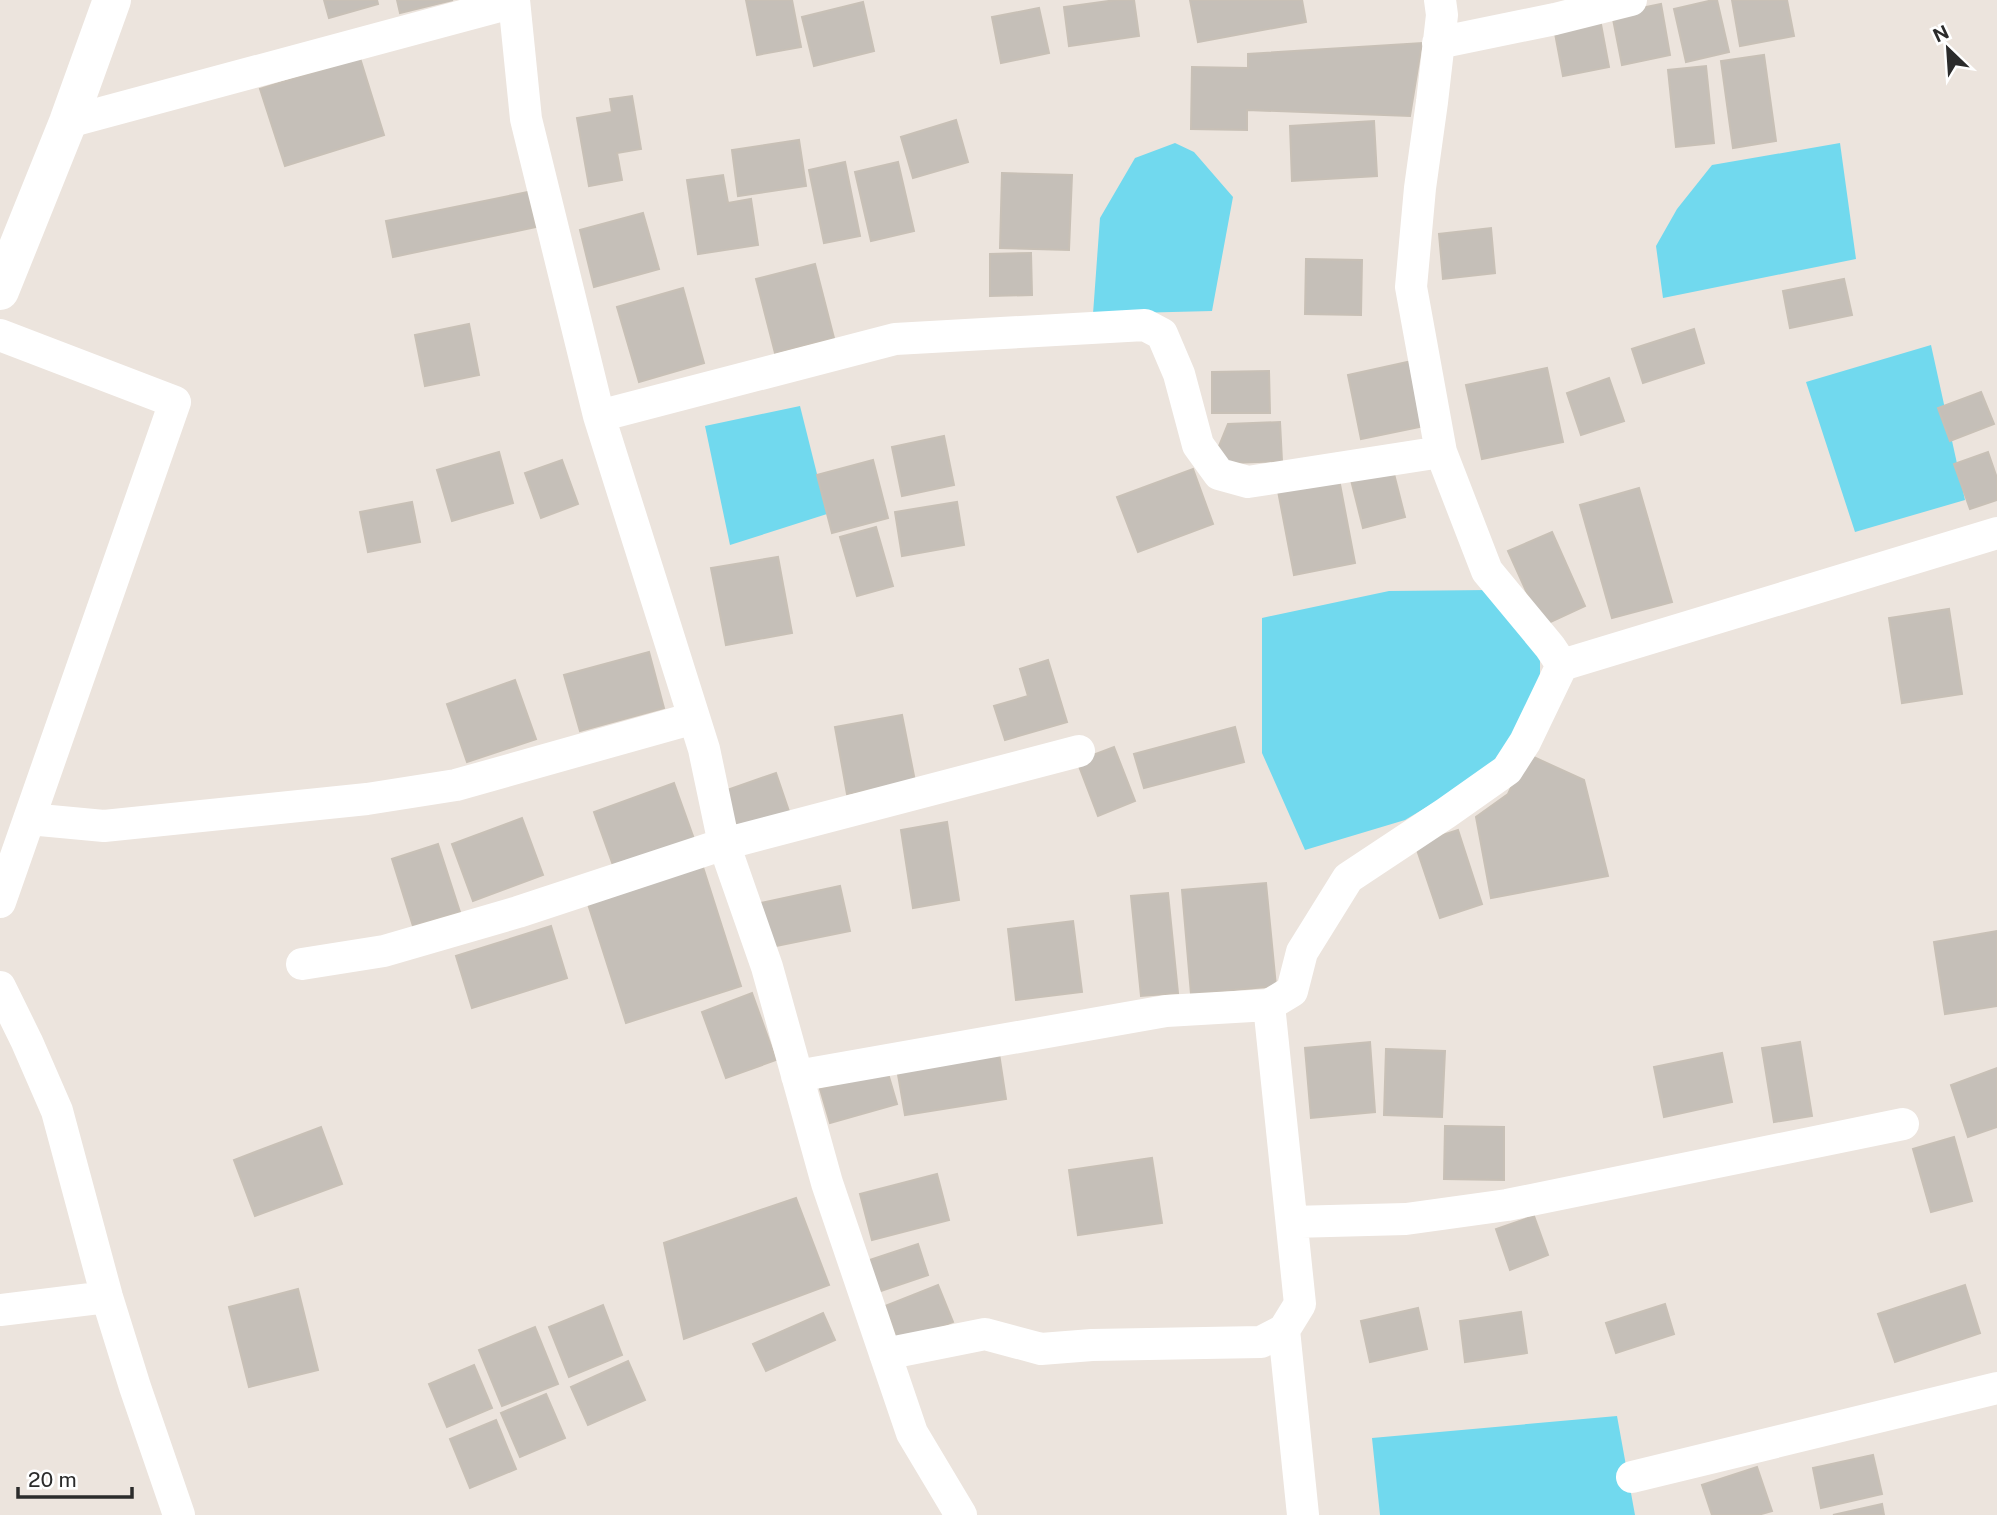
<svg xmlns="http://www.w3.org/2000/svg" width="1997" height="1515" font-family="'Public Sans',sans-serif">
	<style>
		.water { fill: #71d9ee }
		.building { fill: #c5bfb8; stroke: #c8c0b6; stroke-width: 2 }
		.lines { fill: none; stroke-linecap: round; stroke-linejoin: round }
		.minor { stroke: #fff; stroke-width: 32 }
		.tertiary { stroke: #fff; stroke-width: 38 }
	</style>
	<rect width="100%" height="100%" fill="#ece4dd"/>
	<path class="water" d="M1175,143L1194,152L1233,197L1212,311L1093,314L1100,218L1135,158Z
		M1840,143L1856,259L1663,298L1656,246L1677,209L1712,165Z
		M1931,345L1965,500L1855,532L1806,382Z
		M800,406L827,514L730,545L705,426Z
		M1489,590L1540,640V714L1492,768L1405,820L1305,850L1262,753V618L1389,591Z
		M1617,1416L1635,1515H1380L1372,1438Z"/>
	<path class="building" d="M324,0H377L378,4L329,18Z
		M397,0H453L400,13Z
		M746,0H792L801,47L757,55Z
		M1116,0H1134L1139,36L1069,46L1064,7Z
		M1190,0H1302L1306,22L1198,42Z
		M1713,0H1717L1729,52L1686,62L1674,9Z
		M1732,0H1787L1794,36L1740,46Z
		M863,2L874,51L814,66L802,17Z
		M1661,4L1670,55L1622,65L1612,14Z
		M1039,8L1049,53L1001,63L992,17Z
		M1600,19L1609,67L1563,76L1554,28Z
		M1422,43L1410,116L1247,110V130L1191,129L1192,67L1248,68V54Z
		M1764,55L1776,141L1733,148L1721,61Z
		M360,58L384,135L285,166L260,89Z
		M1706,66L1714,143L1676,147L1668,70Z
		M632,96L641,149L617,153L622,180L589,186L577,118L612,112L610,99Z
		M956,120L968,162L913,178L901,137Z
		M1374,121L1377,176L1292,181L1290,126Z
		M799,140L806,186L738,196L732,150Z
		M845,162L860,236L824,243L809,170Z
		M898,162L914,231L871,241L855,172Z
		M1002,173L1072,175L1069,250L1000,248Z
		M723,175L728,203L751,199L758,245L698,254L687,180Z
		M528,192L536,227L393,257L386,221Z
		M643,213L659,269L594,287L580,230Z
		M1491,228L1495,273L1443,279L1439,234Z
		M1031,253L1032,295L990,296V254Z
		M1306,259L1362,260L1361,315L1305,314Z
		M815,264L834,338L775,353L756,279Z
		M1844,279L1852,315L1790,328L1783,291Z
		M683,288L704,363L639,382L617,307Z
		M469,324L479,375L425,386L415,335Z
		M1694,329L1704,363L1643,383L1632,349Z
		M1421,359L1434,424L1361,439L1348,375Z
		M1547,368L1563,442L1482,459L1466,385Z
		M1269,371L1270,413H1212V372Z
		M1609,378L1624,421L1581,435L1567,393Z
		M1981,392L1994,424L1950,441L1938,408Z
		M1280,422L1282,461L1230,463L1217,451L1228,424Z
		M944,436L954,485L902,496L892,447Z
		M499,452L513,503L452,521L437,470Z
		M1988,452L1997,478V500L1970,509L1954,464Z
		M562,460L578,504L541,518L525,473Z
		M873,460L888,518L832,533L817,475Z
		M1392,466L1405,517L1363,528L1350,476Z
		M1193,469L1213,524L1138,552L1117,497Z
		M1339,479L1355,563L1294,575L1278,491Z
		M1639,488L1672,602L1612,618L1580,505Z
		M412,502L420,542L368,552L360,512Z
		M957,502L964,545L902,556L895,512Z
		M876,527L893,586L857,596L840,537Z
		M1552,532L1585,606L1542,626L1508,551Z
		M778,557L792,633L726,645L711,568Z
		M1949,609L1962,694L1902,703L1889,618Z
		M649,652L664,708L580,731L564,675Z
		M1048,660L1067,722L1005,740L994,706L1028,696L1020,669Z
		M515,680L536,739L467,762L447,704Z
		M902,715L915,781L847,794L835,727Z
		M1235,727L1244,762L1144,788L1134,754Z
		M1114,747L1135,801L1098,816L1077,761Z
		M1527,754L1584,780L1608,876L1491,898L1476,817L1508,794Z
		M776,773L791,817L739,834L724,791Z
		M674,783L694,839L614,868L594,812Z
		M522,818L543,875L473,901L452,844Z
		M947,822L959,900L913,908L901,830Z
		M1458,830L1482,904L1440,918L1415,844Z
		M438,844L460,912L413,926L392,859Z
		M702,864L741,986L626,1023L587,901Z
		M1266,883L1276,986L1191,994L1182,890Z
		M840,886L850,931L766,948L756,904Z
		M1168,893L1178,993L1141,996L1131,896Z
		M1073,921L1082,992L1016,1000L1008,929Z
		M551,926L567,978L472,1008L456,956Z
		M1997,931V1006L1945,1014L1934,942Z
		M752,993L776,1060L726,1078L702,1012Z
		M1370,1042L1375,1112L1311,1118L1305,1048Z
		M1800,1042L1812,1116L1774,1122L1762,1048Z
		M998,1047L1006,1099L905,1115L896,1063Z
		M1386,1049L1445,1051L1442,1117L1384,1115Z
		M1722,1053L1732,1102L1664,1117L1654,1067Z
		M1997,1068V1127L1968,1137L1951,1085Z
		M887,1070L897,1104L830,1123L820,1089Z
		M1445,1126L1504,1127V1180L1444,1179Z
		M321,1127L342,1184L255,1216L234,1160Z
		M1954,1137L1972,1201L1931,1212L1913,1149Z
		M1152,1158L1162,1223L1078,1235L1069,1170Z
		M937,1174L949,1220L872,1240L860,1194Z
		M796,1198L829,1285L684,1339L664,1243Z
		M1534,1216L1548,1255L1510,1270L1496,1229Z
		M918,1244L928,1275L878,1292L867,1261Z
		M938,1285L953,1322L899,1343L885,1306Z
		M1965,1285L1980,1333L1895,1362L1878,1314Z
		M298,1289L318,1370L249,1387L229,1307Z
		M1665,1304L1674,1334L1616,1353L1606,1323Z
		M603,1305L622,1355L569,1377L549,1327Z
		M1418,1308L1427,1349L1370,1362L1361,1321Z
		M1521,1312L1527,1353L1465,1362L1460,1321Z
		M823,1313L835,1340L766,1371L753,1344Z
		M535,1327L558,1384L502,1406L479,1350Z
		M628,1361L645,1400L588,1425L571,1387Z
		M474,1365L492,1408L447,1427L429,1384Z
		M546,1394L565,1438L520,1457L501,1413Z
		M496,1420L516,1469L470,1488L450,1439Z
		M1873,1455L1882,1494L1821,1508L1813,1468Z
		M1757,1467L1772,1511L1758,1515H1712L1702,1485Z
		M1882,1504L1884,1515H1833Z"/>
	<g class="lines">
		<path class="minor" d="M514,0L526,119L599,416L704,749L724,844L767,967L827,1183L912,1433L961,1515
			M1440,0L1442,15L1432,102L1420,188L1411,287L1441,452
			M1438,43L1555,19L1631,0
			M68,122L514,2
			M0,335L175,402L0,902
			M599,416L895,339L1145,325L1162,334L1179,374L1198,445L1219,474L1248,482L1441,452L1487,571L1550,647L1562,665
			M29,819L104,826L367,799L456,785L694,718
			M302,964L384,951L518,912L724,844L1079,751
			M0,987L27,1042L57,1111L107,1297L135,1387L179,1515
			M1269,1005L1292,991L1302,952L1348,878L1446,813L1507,770L1525,742L1562,665L1997,533
			M797,1076L1166,1011L1269,1005L1300,1304L1284,1330L1261,1342L1092,1345L1041,1349L985,1334L885,1354
			M1292,1222L1406,1219L1507,1205L1903,1124
			M0,1310L107,1297
			M1284,1330L1303,1515
			M1632,1477L1997,1388"/>
		<path class="tertiary" d="M0,291L68,122L112,0"/>
	</g>
	<g transform="translate(1948 49) rotate(335)" stroke="#ffffff" stroke-width="5" paint-order="stroke">
	<path d="M0-5L12 26L0 18L-12 26Z" fill="#2b2b2b"/>
	<text y="-10" font-size="19" font-weight="bold" text-anchor="middle" fill="#2b2b2b">N</text>
	</g>
	<path d="M18 1487v10h114v-10" fill="none" stroke="#2b2b2b" stroke-width="3.5"/>
	<text x="28" y="1487" font-size="21" fill="#2b2b2b" stroke="#ffffff" stroke-width="5" paint-order="stroke">20 m</text>
</svg>
